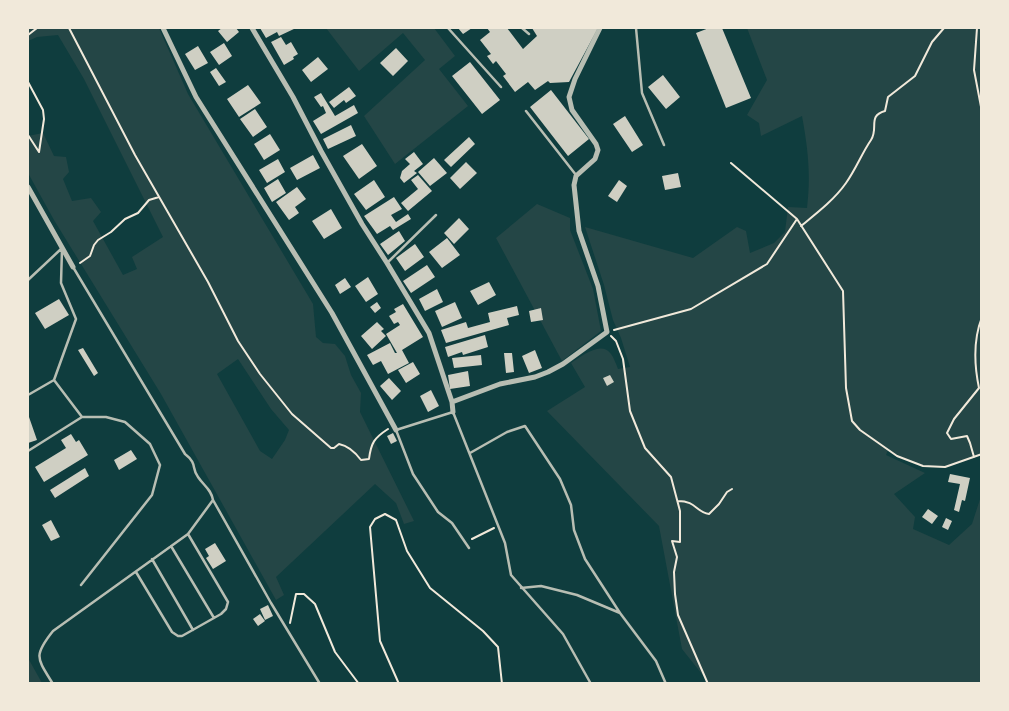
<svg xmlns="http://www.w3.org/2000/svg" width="1009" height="711" font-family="'Space Grotesk',sans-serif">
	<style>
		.green { fill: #244646; fill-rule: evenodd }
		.building { fill: #cfcfc3 }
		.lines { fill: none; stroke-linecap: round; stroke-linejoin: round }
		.path { stroke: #f1e9da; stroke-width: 2 }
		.service { stroke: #b8beb3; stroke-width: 2.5 }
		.minor { stroke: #b8beb3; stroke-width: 5 }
	</style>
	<rect width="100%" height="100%" fill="#0f3d3e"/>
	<path class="green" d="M28,28H159L188,94L313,304L316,337L323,343L335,344L345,356L351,375L361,393L360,412L414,521L404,524L396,503L375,484L276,577L284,595L276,600L161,394L54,220L28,173V136L43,133L54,156L66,157L69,172L63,179L72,201L91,198L101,212L93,221L123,275L137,269L132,257L163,237L84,79L58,35L37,37L28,41ZM238,359L271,409L289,430L285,440L272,459L260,451L217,374Z
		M326,28H434L455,56L439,69L468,106L395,164L364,116L425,60L403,33L359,71Z
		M747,28H981V454C970,458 956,465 944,467C925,469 904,460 888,450L886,455L925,473L894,494L915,517L913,529L949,545L972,524L981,496V683H709L682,649L659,526L547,411L585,387L571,363C581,357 601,340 611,354C614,358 616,364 618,369L630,367L621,338L613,320L604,285L585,227L693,258L737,227L746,231L750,253L774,243L785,232L788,207L807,208C811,174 808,149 802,116L761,136L759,123L747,115L767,80Z
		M537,204L570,218V230L593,289L601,331L562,361L496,238Z
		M28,658L42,683H28Z"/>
	<path class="building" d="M222,28H236L239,32L227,42L218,31Z
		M260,28H296L279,36L277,32L266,38Z
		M458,28H472L463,34Z
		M487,28H507L523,49L537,36L532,28H598L569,82L550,83L548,81L535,90L528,82L515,92L503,76L506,74L496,61L493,64L487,56L491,54L480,40L490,32Z
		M709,28H722L751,98L726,108L696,33Z
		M281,37L286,45L291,42L298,54L293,57L294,59L284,65L271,42Z
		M224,43L232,56L219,65L210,52Z
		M198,46L208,63L195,70L185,54Z
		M396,48L408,61L393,76L380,63Z
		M318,57L328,69L311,82L302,70Z
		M470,62L500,100L482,114L452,76Z
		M216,68L226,82L219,86L210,72Z
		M663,75L680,97L666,109L648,87Z
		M248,85L261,103L239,117L227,99Z
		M349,87L356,96L346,103L344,100L334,108L329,102Z
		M551,90L589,139L568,156L530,107Z
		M321,93L335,116L354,105L358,113L321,134L313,121L326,113L323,106L321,107L314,97Z
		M255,109L267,127L253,137L240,119Z
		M625,116L643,145L632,152L613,124Z
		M351,125L356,136L328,149L323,139Z
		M270,134L280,150L264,160L254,144Z
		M469,137L475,144L451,167L444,160Z
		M362,144L377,166L359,179L343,156Z
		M414,152L423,164L414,171L417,173L404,183L400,178L402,171L410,164L405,159Z
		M313,155L320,168L297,180L290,168Z
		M434,158L447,173L430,186L418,172Z
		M278,159L285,172L267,183L259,170Z
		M466,162L477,173L460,189L450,178Z
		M678,173L681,187L665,190L662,176Z
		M418,175L432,191L408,211L401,203L418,189L411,180Z
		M278,179L286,193L272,202L264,188Z
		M374,180L385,197L366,210L354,194Z
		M619,180L627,186L617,202L608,196Z
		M297,187L306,199L295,207L299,213L289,220L276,202Z
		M394,197L402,209L391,215L396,222L408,214L411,219L393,230L390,226L377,234L364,216Z
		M331,209L342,228L324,239L312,221Z
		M459,218L469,229L454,244L444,233Z
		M399,231L405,241L388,255L380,244Z
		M447,238L460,255L442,268L429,252Z
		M415,244L424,257L405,271L396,258Z
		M427,265L435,277L411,293L403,281Z
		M368,277L378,294L366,302L355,286Z
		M345,278L351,287L340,294L335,285Z
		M489,282L496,295L478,305L470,291Z
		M437,289L443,302L425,311L419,299Z
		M59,299L69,315L45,329L35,313Z
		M377,302L381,308L375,313L370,307Z
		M455,302L462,318L442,327L435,311Z
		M403,304L423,337L402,350L409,363L388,374L381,361L373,365L367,355L390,343L395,353H397L386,334L400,325L398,322L394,324L389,316L396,312L394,309Z
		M517,306L519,315L507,318L509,325L446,343L441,330L466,322L468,328L490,322L488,313Z
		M541,308L543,320L531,322L529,311Z
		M377,322L384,329L381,331L386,336L372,349L361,336Z
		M485,335L488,347L463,355L462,352L448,357L445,347Z
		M83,348L98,373L94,376L78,350Z
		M535,350L542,368L529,373L522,356Z
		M504,353H512L514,372L506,373Z
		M481,355L482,365L454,368L452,358Z
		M413,362L420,374L406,383L398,370Z
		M468,371L470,386L450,389L448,375Z
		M610,375L614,382L607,386L603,378Z
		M389,378L401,391L392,400L380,386Z
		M431,390L439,406L428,412L420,396Z
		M29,417L37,440L28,443V418Z
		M393,433L397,441L391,444L387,436Z
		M71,434L76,442L79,440L88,455L44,482L35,467L66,448L61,440Z
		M131,450L137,459L119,470L114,460Z
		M85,468L89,476L55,498L50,490Z
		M950,474L970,478L965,501L962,500L959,512L954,510L960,484L948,482Z
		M928,509L938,516L932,524L922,517Z
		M946,518L952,521L948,530L942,527Z
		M51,520L60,537L51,541L42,525Z
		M215,543L226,561L213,569L206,558L209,556L205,549Z
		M268,605L273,616L265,620L260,609Z
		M260,614L265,621L258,626L253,619Z"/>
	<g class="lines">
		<path class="path" d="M69,28L135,155L208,282L238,341L260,374L292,414L331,448H334L339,444C349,446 355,452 361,460L369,459C371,443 374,438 388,429
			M977,28L974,70L982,112
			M28,35L37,28
			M28,82L43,110L44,119L39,152
			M28,135L39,152
			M731,163L797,219L843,291L846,388L852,421L860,430L897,456L923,466L945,467L982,454
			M801,226C817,213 834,200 846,183C856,169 862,153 871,140C879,128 867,116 885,111L888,97L915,76L932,42L944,28
			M80,263L90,256L94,245L98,240L111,232L125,219L138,213L149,200L159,197
			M614,330L691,309L767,264L797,219
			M611,336L616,341L623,359L630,411L645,448L671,477L680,511V542L672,541L677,557L674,572L675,594L678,615L708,684
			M974,457L970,443L967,436L951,439L947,433L954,419L979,388C974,364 973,340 982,317
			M678,501C696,501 696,512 709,514L719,504L727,492L732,489
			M472,539L494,528
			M290,623L296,594H304L315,604L335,652L359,684
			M399,684L380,641L370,527L375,519L385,514L396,520L407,551L430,588L483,631L498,647L502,684"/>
		<path class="service" d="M448,28L501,87
			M522,28L529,34
			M636,28L642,93L664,145
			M526,111L576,175
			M387,263L436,215
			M73,267L185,454C198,464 191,468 198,477C204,486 211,489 213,500L271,603L320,684
			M28,280L61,249
			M28,395L54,380
			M28,451L82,417L54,380L76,319L61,283L62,249
			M470,453L507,432L525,426L560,479L571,505L574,530L585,559L620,613L656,661L666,684
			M171,546L214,618
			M469,548L452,523L438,512L413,474L396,430L453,412L505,543L511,575L563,634L591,684
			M152,559L193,630
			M136,572L172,632L178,636H182L221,614L226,609L228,602L188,534
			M81,585L152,495L160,465L150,444L125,422L106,417H82
			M521,588L541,586L577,595L620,613
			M53,684C37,658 33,656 53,631L188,534L213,500"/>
		<path class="minor" d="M163,28L196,97L332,313L396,430
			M252,28L293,97L321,151L362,224L387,263L429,333L452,402L453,412
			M28,187L73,267
			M452,402L500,384L535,377L548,372L563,364L607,332L598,286L579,231L574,185L576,176L595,159L598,150L596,144L572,110L569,97L575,79L600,28"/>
	</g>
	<rect width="1009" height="711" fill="none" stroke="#f1e9da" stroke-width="58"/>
</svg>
